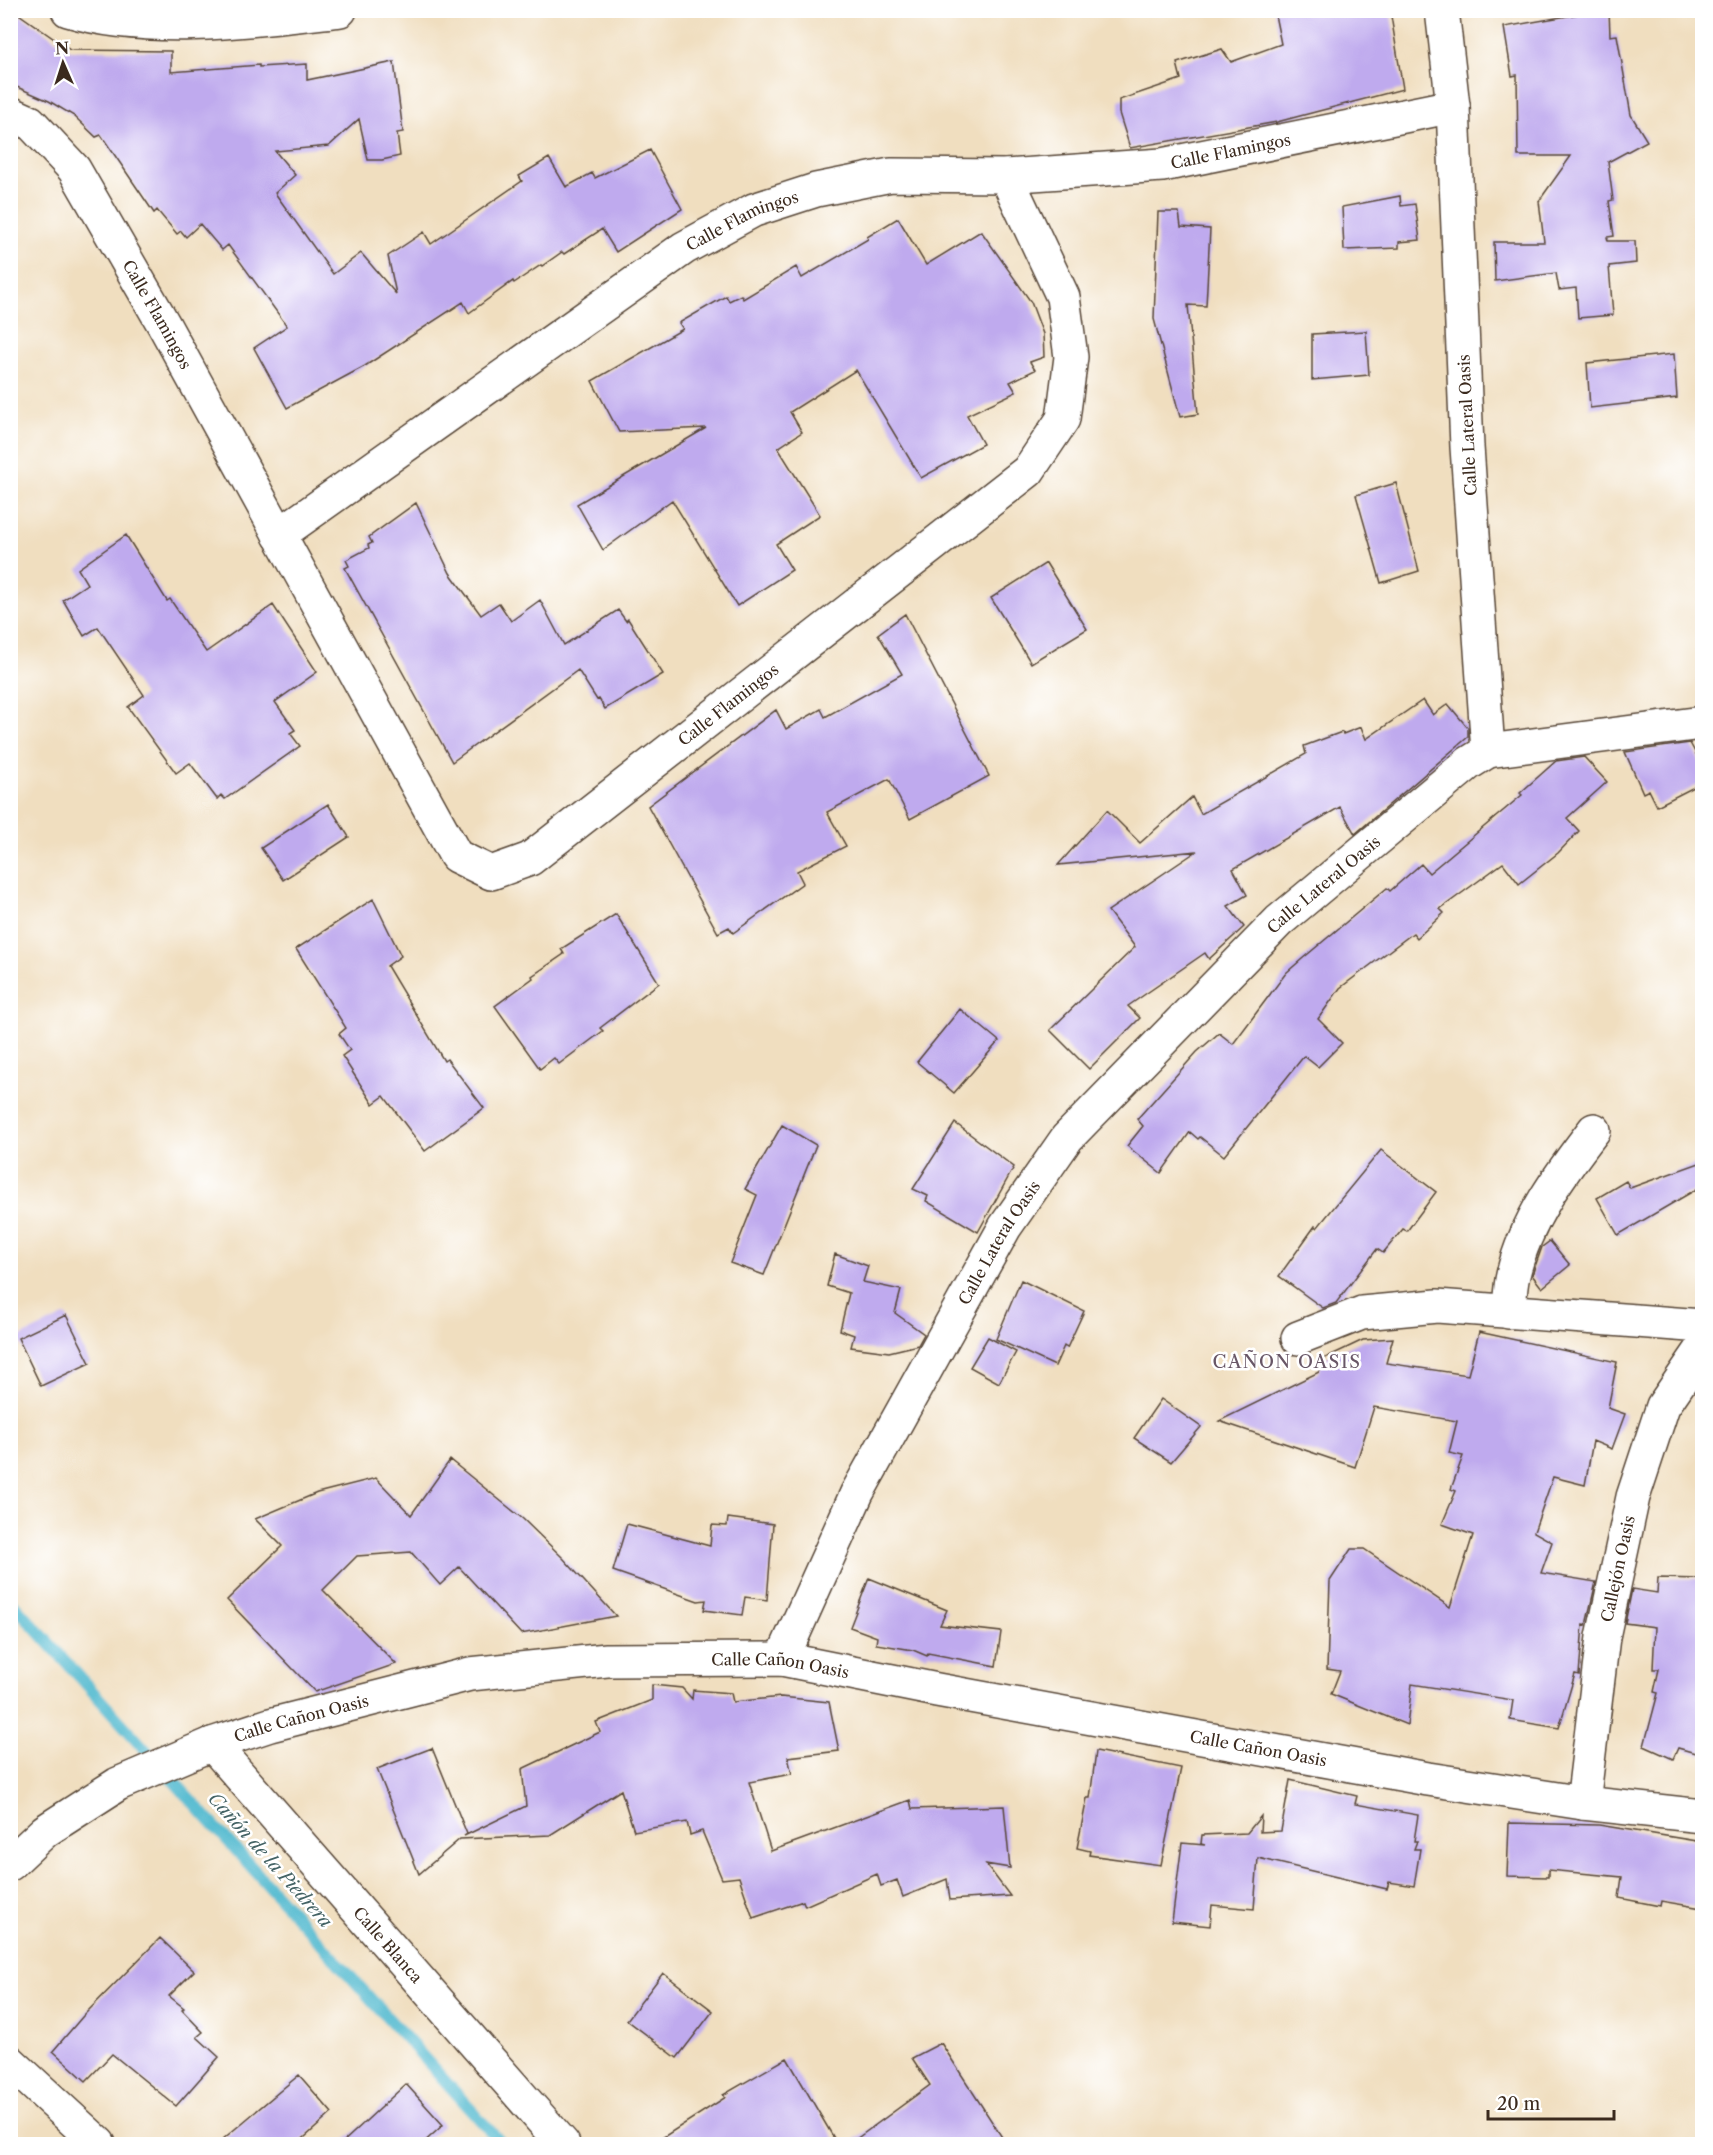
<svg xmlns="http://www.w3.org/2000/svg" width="1713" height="2155" font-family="'Libre Caslon Text',serif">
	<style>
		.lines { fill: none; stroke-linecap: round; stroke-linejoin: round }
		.stream { stroke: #51b9cf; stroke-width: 12 }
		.building { fill: #bfaaee }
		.street-casing { stroke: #564536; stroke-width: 36 }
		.street { stroke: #fff; stroke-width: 33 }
		.labels { text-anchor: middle; stroke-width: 5; stroke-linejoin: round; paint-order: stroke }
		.street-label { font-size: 16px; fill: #3b2a1e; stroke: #fff }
		.neighbourhood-label { font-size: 18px; letter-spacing: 1.5px; fill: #695767; stroke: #fff }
		.water-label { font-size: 18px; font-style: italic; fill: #446365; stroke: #fff }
	</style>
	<rect width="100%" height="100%" fill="#fff"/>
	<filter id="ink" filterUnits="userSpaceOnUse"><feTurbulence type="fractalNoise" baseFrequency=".0167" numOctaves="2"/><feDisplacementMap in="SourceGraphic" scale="12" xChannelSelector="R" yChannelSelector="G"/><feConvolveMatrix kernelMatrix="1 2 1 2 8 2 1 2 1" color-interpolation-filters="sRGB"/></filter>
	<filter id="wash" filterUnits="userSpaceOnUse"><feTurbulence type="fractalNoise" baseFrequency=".008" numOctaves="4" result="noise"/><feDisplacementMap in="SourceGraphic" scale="24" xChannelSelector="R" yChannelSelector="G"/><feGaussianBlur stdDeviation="1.35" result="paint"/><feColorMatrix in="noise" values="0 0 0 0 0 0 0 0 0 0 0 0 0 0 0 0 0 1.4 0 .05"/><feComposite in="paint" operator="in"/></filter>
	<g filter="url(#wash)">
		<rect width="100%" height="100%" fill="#f0debf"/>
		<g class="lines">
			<path class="stream" d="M10,1600L502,2144"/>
		</g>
		<g id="blocks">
			<path class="building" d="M10,10H13L70,50L171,51V72L259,65V67L307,64V80L394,62L403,132L397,133L400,156L382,160H368L359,119L329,146L275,151L295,175L275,193L333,274L361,253L396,294L388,256L424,232L431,244L522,181L519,176L549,158L566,187L592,173L595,178L650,150L682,209L616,252L602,229L564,254L562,252L542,266L541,265L514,283L513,281L469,313L463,302L365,366L287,408L254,348L287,326L228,245L222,250L200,224L186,237L181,231L177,234L157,210L154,213L101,135L96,137L74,116L49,101L10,84Z
				M1274,10H1390L1403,89L1277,122L1130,148L1119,113V100L1181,79L1177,63L1222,49L1231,62L1281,44Z
				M1602,10H1609L1610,36L1617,35L1631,115L1647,141L1608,162L1613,200L1609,201L1614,236L1607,237L1608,241H1635L1636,263L1609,266L1613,315L1578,318L1576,288L1559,290L1556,273L1495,281L1494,242H1544L1539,201L1571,156H1518L1517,75L1512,76L1504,27Z
				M1400,196L1401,206L1415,204L1420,240L1399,242V248L1344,250L1342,207Z
				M1158,212H1179L1181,227L1210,229L1206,306L1188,305L1198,414L1180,417L1154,319Z
				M898,218L926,265L981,231L1031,302L1043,334L1044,357L1030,362L1035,370L1010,382L1016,392L967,415L983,444L921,478L856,370L790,412L802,432L778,448L820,515L776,544L792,570L737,606L672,500L603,550L577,504L706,428L619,432L592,381L683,329L679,323L726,296L729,301L741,295L743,299L796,267L802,278L868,239L867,237Z
				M1366,331L1369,375L1312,380V334Z
				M1674,354L1677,398L1590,408L1587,363Z
				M1396,483L1419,571L1381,583L1356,495Z
				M416,503L450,573L481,615L499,603L511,621L540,600L564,645L618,610L626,621L628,619L663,674L605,709L599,699L597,700L578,670L452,762L345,568L349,566L346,560L369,548L368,545L372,543L369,537Z
				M126,535L167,601L170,599L206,652L273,605L317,672L275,702L295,730L290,733L300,746L225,799L221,795L217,799L190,763L176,773L128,707L144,695L98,627L84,636L63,600L87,584L78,569Z
				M1046,563L1087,629L1031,663L991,598Z
				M905,614L989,776L910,819L889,779L827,812L846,846L797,871L803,883L733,933L729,927L718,933L648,806L776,710L786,729L821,709L825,717L902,674L878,634Z
				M1423,700L1433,715L1448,704L1468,728V737L1355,834L1340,807L1233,869L1247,895L1228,906L1244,927L1209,959L1205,953L1128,1006L1140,1018L1089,1069L1050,1030L1135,947L1108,911L1197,851L1058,865L1107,810L1140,843L1192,797L1201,814L1306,754L1304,746L1342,732L1343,734L1361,727L1366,739Z
				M1690,743L1702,765V783L1657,806L1649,790L1643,793L1625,752Z
				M1584,757L1607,782L1567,818L1579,831L1558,853L1519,884L1503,863L1440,909L1444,913L1417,938L1413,933L1340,988L1318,1019L1342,1043L1318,1067L1304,1056L1224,1156L1200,1137L1198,1139L1190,1132L1161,1173L1127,1146L1143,1126L1137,1119L1197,1052L1219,1033L1233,1044L1286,973L1302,959L1387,888L1390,891L1421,864L1429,873L1522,795L1520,793L1556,761Z
				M328,804L349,837L283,880L261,848Z
				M373,899L401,956L387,966L444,1061L447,1059L484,1108L425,1151L384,1096L373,1104L353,1073L342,1056L350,1050L339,1034L346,1028L296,949Z
				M616,914L659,983L600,1028L603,1031L559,1064L554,1058L540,1069L495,1006L533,978L532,976L564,954L561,949Z
				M960,1009L999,1041L954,1093L917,1062Z
				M955,1123L1014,1167L978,1232L926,1201L928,1196L913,1189Z
				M782,1125L816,1145L764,1275L730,1263L757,1195L745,1189Z
				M1381,1150L1436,1192L1407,1231L1403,1229L1383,1253L1377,1249L1336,1303L1323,1308L1279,1276L1315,1226L1317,1228Z
				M1702,1162V1186L1618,1235L1597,1198L1626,1181L1630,1188Z
				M1550,1241L1570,1265L1542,1288L1532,1275L1542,1247Z
				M835,1254L868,1266L863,1282L901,1290L895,1313L924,1334L918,1345L889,1352L851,1347L854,1335L840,1330L849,1293L827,1286Z
				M1021,1280L1084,1311L1067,1348L1064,1346L1055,1366L996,1339Z
				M66,1315L90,1363L41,1386L18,1338Z
				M1479,1332L1617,1362L1608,1408L1625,1414L1612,1449L1593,1441L1585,1485L1553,1477L1534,1532L1552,1542L1541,1573L1596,1582L1586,1625L1583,1624L1579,1675L1575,1674L1559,1728L1510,1720L1513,1700L1412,1684L1407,1725L1331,1694L1340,1671L1327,1669L1330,1581L1351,1549H1364L1450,1607L1473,1535L1442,1524L1456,1491L1451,1489L1463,1456L1449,1453L1457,1421L1374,1407L1355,1467L1219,1421L1319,1372L1323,1359L1363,1340L1393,1338L1386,1363L1468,1375Z
				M988,1337L1016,1352L999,1383L970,1367Z
				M1161,1399L1201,1427L1171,1462L1134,1438Z
				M450,1460L523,1519L563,1558L616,1616L521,1634L459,1567L440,1585L411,1552L357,1556L323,1590L396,1664L315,1692L227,1600L282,1546L255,1519L317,1493L376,1478L411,1515Z
				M728,1518L773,1524L767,1600L745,1597L742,1615L704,1610L706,1600L698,1601L613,1571L627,1524L710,1546L712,1525L727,1526Z
				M869,1578L947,1610L940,1625L1001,1632L996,1666L928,1653L927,1656L913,1650L876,1644L877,1637L850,1627Z
				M1658,1578L1702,1579V1755L1678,1748L1673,1759L1644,1746L1658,1693L1654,1692L1659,1669H1653L1655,1627L1625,1623L1632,1589L1657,1593Z
				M652,1685L682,1688L692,1699L693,1690L731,1693L733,1702L781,1697L829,1702L839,1751L788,1757L792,1774L749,1782L771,1851L910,1800L912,1809L1004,1806L1010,1868L986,1864L1010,1896L950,1900L947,1879L903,1897L897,1880L881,1886L877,1874L805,1906L803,1901L753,1918L739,1877L722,1879L702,1831L690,1835L687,1822L634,1831L621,1790L550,1835L460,1839L419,1874L377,1769L432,1748L467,1834L464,1836L526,1806L522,1769L600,1732L596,1722L652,1700Z
				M1096,1751L1181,1768L1161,1865L1089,1855L1090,1851L1077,1848L1087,1798H1090Z
				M1290,1780L1357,1796L1355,1804L1418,1815L1414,1841H1417L1414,1849H1420L1414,1886L1389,1882L1387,1889L1258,1858L1254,1909L1212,1905L1210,1926L1172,1922L1182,1843L1205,1845L1201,1844L1202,1835L1247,1833L1261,1816L1260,1832L1281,1831Z
				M1509,1823L1599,1825L1702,1842V1908L1661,1901L1660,1906L1619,1898L1622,1877L1548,1870V1877L1507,1876Z
				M160,1938L194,1971L169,1996L184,2008L182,2010L203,2032L197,2037L219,2057L176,2106L112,2054L86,2081L53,2051L83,2016Z
				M663,1973L713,2011L677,2058L627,2020Z
				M941,2043L1007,2145H848L930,2085L912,2058Z
				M787,2058L838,2145H651L726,2097L723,2095Z
				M299,2075L332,2113L296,2145H216Z
				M406,2084L443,2125L421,2145H340Z"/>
		</g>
	</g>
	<g filter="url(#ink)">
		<use href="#blocks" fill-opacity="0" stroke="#564536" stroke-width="1.5"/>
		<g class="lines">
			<g class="street-casing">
				<g id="street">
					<path d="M68,10C151,35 255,20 340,10"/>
					<path id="s1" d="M10,113L30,122L74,169L164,325L456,856L491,873L530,859L1028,471L1063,419L1071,357L1063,297L1006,176"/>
					<path id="s2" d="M279,535L684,248L754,210L816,190L891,175L1006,176L1162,165L1453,106"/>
					<path d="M1488,751L1702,723"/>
					<path d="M1509,1312C1510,1300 1510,1287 1513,1275C1526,1220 1560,1174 1594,1130"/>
					<path d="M1298,1338L1362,1313L1437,1306L1702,1326"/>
					<path id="s3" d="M782,1659L857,1493L1005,1227L1067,1138L1279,921L1469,763L1488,751L1467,447L1453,106L1442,10"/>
					<path id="s4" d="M212,1744L563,2144"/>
					<path id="s5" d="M1583,1803L1603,1637L1633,1497L1663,1406L1702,1349"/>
					<path id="s6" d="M10,1864L45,1831L118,1784L212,1744L270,1725L470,1674L607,1660L782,1659L937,1690L1428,1779L1583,1803L1702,1816"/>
					<path d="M10,2062L99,2144"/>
				</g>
			</g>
			<use href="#street" class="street"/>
		</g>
	</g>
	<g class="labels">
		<g class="street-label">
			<text dy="6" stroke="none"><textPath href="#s2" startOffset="1059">Calle Flamingos</textPath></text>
			<text dy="6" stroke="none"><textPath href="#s2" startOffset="561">Calle Flamingos</textPath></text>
			<text dy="6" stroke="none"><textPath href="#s1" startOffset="254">Calle Flamingos</textPath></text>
			<text transform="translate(1467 425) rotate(-93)" y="6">Calle Lateral Oasis</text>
			<text dy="6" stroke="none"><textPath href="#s1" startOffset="1204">Calle Flamingos</textPath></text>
			<text dy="6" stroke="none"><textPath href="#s3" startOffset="956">Calle Lateral Oasis</textPath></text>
			<text dy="6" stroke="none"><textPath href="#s3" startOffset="470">Calle Lateral Oasis</textPath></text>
			<text dy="6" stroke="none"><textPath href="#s5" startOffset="237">Callejón Oasis</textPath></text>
			<text dy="6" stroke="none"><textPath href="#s6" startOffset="816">Calle Cañon Oasis</textPath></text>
			<text dy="6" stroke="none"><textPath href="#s6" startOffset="330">Calle Cañon Oasis</textPath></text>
			<text dy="6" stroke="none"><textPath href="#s6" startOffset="1302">Calle Cañon Oasis</textPath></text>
			<text dy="6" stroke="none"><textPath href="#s4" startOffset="267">Calle Blanca</textPath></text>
		</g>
		<g class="neighbourhood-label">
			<text x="1287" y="1368">CAÑON OASIS</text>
		</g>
		<g class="water-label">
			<text transform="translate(270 1860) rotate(48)" y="6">Cañón de la Piedrera</text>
		</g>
	</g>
	<rect width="1713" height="2155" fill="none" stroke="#fff" stroke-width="36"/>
	<g transform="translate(63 63) rotate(357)" stroke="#ffffff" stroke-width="4.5" paint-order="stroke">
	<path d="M0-4.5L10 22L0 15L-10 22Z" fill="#3b2a1e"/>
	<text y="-9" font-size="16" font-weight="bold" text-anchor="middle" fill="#3b2a1e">N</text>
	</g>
	<path d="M1488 2110v9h126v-9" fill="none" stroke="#3b2a1e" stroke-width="3"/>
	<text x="1497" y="2110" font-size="18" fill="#3b2a1e" stroke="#ffffff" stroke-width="4.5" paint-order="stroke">20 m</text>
</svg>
